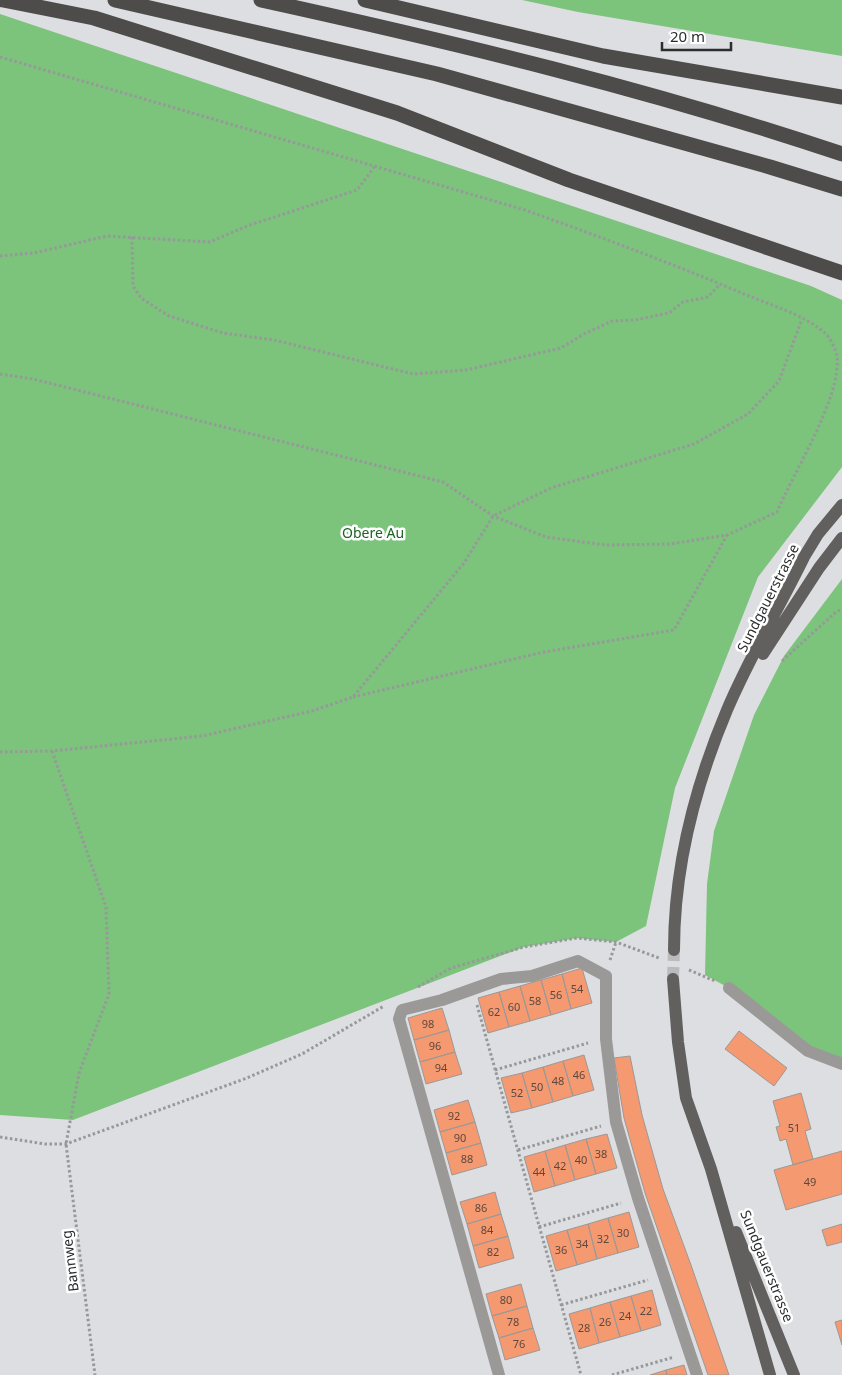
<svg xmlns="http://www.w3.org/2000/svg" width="842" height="1375" font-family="'Noto Sans',sans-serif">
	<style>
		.forest { fill: #7cc37c }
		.building { fill: #f49970; stroke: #9c9897 }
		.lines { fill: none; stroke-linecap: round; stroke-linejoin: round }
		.major-tunnel { stroke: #babbbd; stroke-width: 12; stroke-dasharray: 12 6; stroke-linecap: butt }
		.path { stroke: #97989a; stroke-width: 3; stroke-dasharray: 2.5 2.5; stroke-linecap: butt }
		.minor { stroke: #9a9998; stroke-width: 12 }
		.major { stroke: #61605e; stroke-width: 12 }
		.highway { stroke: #4e4c4a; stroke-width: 15 }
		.labels { text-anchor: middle; stroke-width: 5; stroke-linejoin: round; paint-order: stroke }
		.number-label { font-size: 11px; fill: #5e483e }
		.park-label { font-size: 14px; fill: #1c6422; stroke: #fff }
		.street-label { font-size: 14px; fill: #2c2d2e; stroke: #fff }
	</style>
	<rect width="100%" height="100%" fill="#dddee1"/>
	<path class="forest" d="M522,0H842V56L578,12Z
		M0,14L811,286L842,300V467L758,577L675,788L646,926L616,942L577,938L524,947L73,1120L0,1115Z
		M842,579V1064L808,1051L729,988L705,975L707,884L714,831L754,715L784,656Z"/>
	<path class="building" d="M582,968L592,1003L571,1009L562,974Z
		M562,974L571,1009L551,1015L541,980Z
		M541,980L551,1015L530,1021L520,986Z
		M520,986L530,1021L509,1027L499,992Z
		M499,992L509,1027L488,1033L478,998Z
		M442,1008L449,1030L414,1040L408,1018Z
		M449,1030L455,1052L420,1062L414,1040Z
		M739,1031L787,1068L774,1086L725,1049Z
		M455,1052L462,1074L426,1084L420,1062Z
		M584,1055L594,1090L573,1096L563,1061Z
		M630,1056L642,1115L663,1189L691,1265L729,1375H708L645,1193L624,1118L614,1058Z
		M563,1061L573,1096L553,1102L543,1067Z
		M543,1067L553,1102L532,1108L522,1073Z
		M522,1073L532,1108L511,1113L501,1078Z
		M801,1093L811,1129L805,1131L813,1159L793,1165L786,1139L780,1141L776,1127L780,1126L773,1101Z
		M468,1100L475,1122L440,1132L434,1110Z
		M475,1122L481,1143L446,1153L440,1132Z
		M607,1134L617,1168L596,1174L586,1139Z
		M586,1139L596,1174L575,1180L565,1145Z
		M481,1143L487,1165L452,1175L446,1153Z
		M565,1145L575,1180L555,1186L545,1151Z
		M545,1151L555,1186L534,1192L524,1157Z
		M842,1151V1194L786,1210L774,1170Z
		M495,1192L501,1214L467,1224L460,1202Z
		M629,1212L639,1247L618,1253L608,1218Z
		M501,1214L508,1236L473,1246L467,1224Z
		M608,1218L618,1253L597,1259L588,1224Z
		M588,1224L597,1259L577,1265L567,1230Z
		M842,1224V1242L827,1246L822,1230Z
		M567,1230L577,1265L556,1271L546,1236Z
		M508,1236L514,1258L479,1268L473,1246Z
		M521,1284L527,1306L492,1316L486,1294Z
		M652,1290L661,1325L641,1331L631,1296Z
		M631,1296L641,1331L620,1337L610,1302Z
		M610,1302L620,1337L599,1343L590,1308Z
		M527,1306L533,1328L499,1338L492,1316Z
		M590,1308L599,1343L579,1349L569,1314Z
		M842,1320V1345L835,1322Z
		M533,1328L540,1350L505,1360L499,1338Z
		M684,1365L687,1375H667L666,1370Z
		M666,1370L667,1375H650Z"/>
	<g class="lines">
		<path class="major-tunnel" d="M673,979L674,950"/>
		<path class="path" d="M0,57L525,210C598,236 671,263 744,294C770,305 803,314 825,333C830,337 836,350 837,356C842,397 793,473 777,512L727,535L670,544L605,545L546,537L493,516L443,482L33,379L0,374
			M132,237L133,286L141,298L169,316L223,333L274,340L413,374L466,370L561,348L584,334L612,321L635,320L669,313L683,302L708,297L720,284
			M0,256L34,253L107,236L210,242L247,226L357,190L375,166
			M782,661L837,611L842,610
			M353,697L544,652L674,630L727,535
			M52,751L106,907L109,994L79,1073L66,1144L95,1375
			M0,752L52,751L202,736L312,711L353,697L464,563L493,516L551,488L694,444L748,414L779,381L802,319
			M610,960L616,942
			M689,970L715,981
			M418,987L451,968L524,947L577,938L616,942L659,958
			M477,1005L581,1375
			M495,1070L588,1043
			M0,1137L45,1144H66L247,1078L302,1054L384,1006
			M518,1150L601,1126
			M539,1227L621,1203
			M561,1305L648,1280
			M612,1375L674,1357"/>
		<path class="minor" d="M729,988L808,1051L842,1064
			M499,1375L399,1019L402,1010L442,1000L501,979L532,976L578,961L606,976V1039L616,1122L638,1198L697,1375"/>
		<path class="major" d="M763,654L819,568L842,538
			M674,950C674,868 695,786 727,710C749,658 779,608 804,557L818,534L842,505
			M673,979L678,1042L686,1098L711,1169L770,1375
			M736,1232L794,1375"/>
		<path class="highway" d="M3,0L94,18L397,113L569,180L842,273
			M115,0L437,74L770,167L842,189
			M261,0C457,43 652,90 842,154
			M365,0L603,56L842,97"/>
	</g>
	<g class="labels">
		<g class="number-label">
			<text x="577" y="993">54</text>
			<text x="556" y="999">56</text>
			<text x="535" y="1005">58</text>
			<text x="514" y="1011">60</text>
			<text x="494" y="1016">62</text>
			<text x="428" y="1028">98</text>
			<text x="435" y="1050">96</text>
			<text x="441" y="1072">94</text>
			<text x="579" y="1079">46</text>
			<text x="558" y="1085">48</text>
			<text x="537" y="1091">50</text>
			<text x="517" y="1097">52</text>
			<text x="454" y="1120">92</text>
			<text x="794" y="1132">51</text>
			<text x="460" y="1142">90</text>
			<text x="601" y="1158">38</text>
			<text x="467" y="1163">88</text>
			<text x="581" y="1164">40</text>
			<text x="560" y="1170">42</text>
			<text x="539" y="1176">44</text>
			<text x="810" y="1186">49</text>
			<text x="481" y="1212">86</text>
			<text x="487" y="1234">84</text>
			<text x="623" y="1237">30</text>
			<text x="603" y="1243">32</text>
			<text x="582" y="1248">34</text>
			<text x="561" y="1254">36</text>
			<text x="493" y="1256">82</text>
			<text x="506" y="1304">80</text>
			<text x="646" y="1315">22</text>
			<text x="625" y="1320">24</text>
			<text x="513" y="1326">78</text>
			<text x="605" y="1326">26</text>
			<text x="584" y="1332">28</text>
			<text x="519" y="1348">76</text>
		</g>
		<g class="park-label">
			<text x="373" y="538">Obere Au</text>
		</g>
		<g class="street-label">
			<text transform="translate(768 598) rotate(-63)" y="5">Sundgauerstrasse</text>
			<text transform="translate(70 1261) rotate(-97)" y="5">Bannweg</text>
			<text transform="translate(767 1266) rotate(68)" y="5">Sundgauerstrasse</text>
		</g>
	</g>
	<path d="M662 42v8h69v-8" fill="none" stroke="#2c2d2e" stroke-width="2.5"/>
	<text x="670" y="42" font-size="15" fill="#2c2d2e" stroke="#ffffff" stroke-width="4" paint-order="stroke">20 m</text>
</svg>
